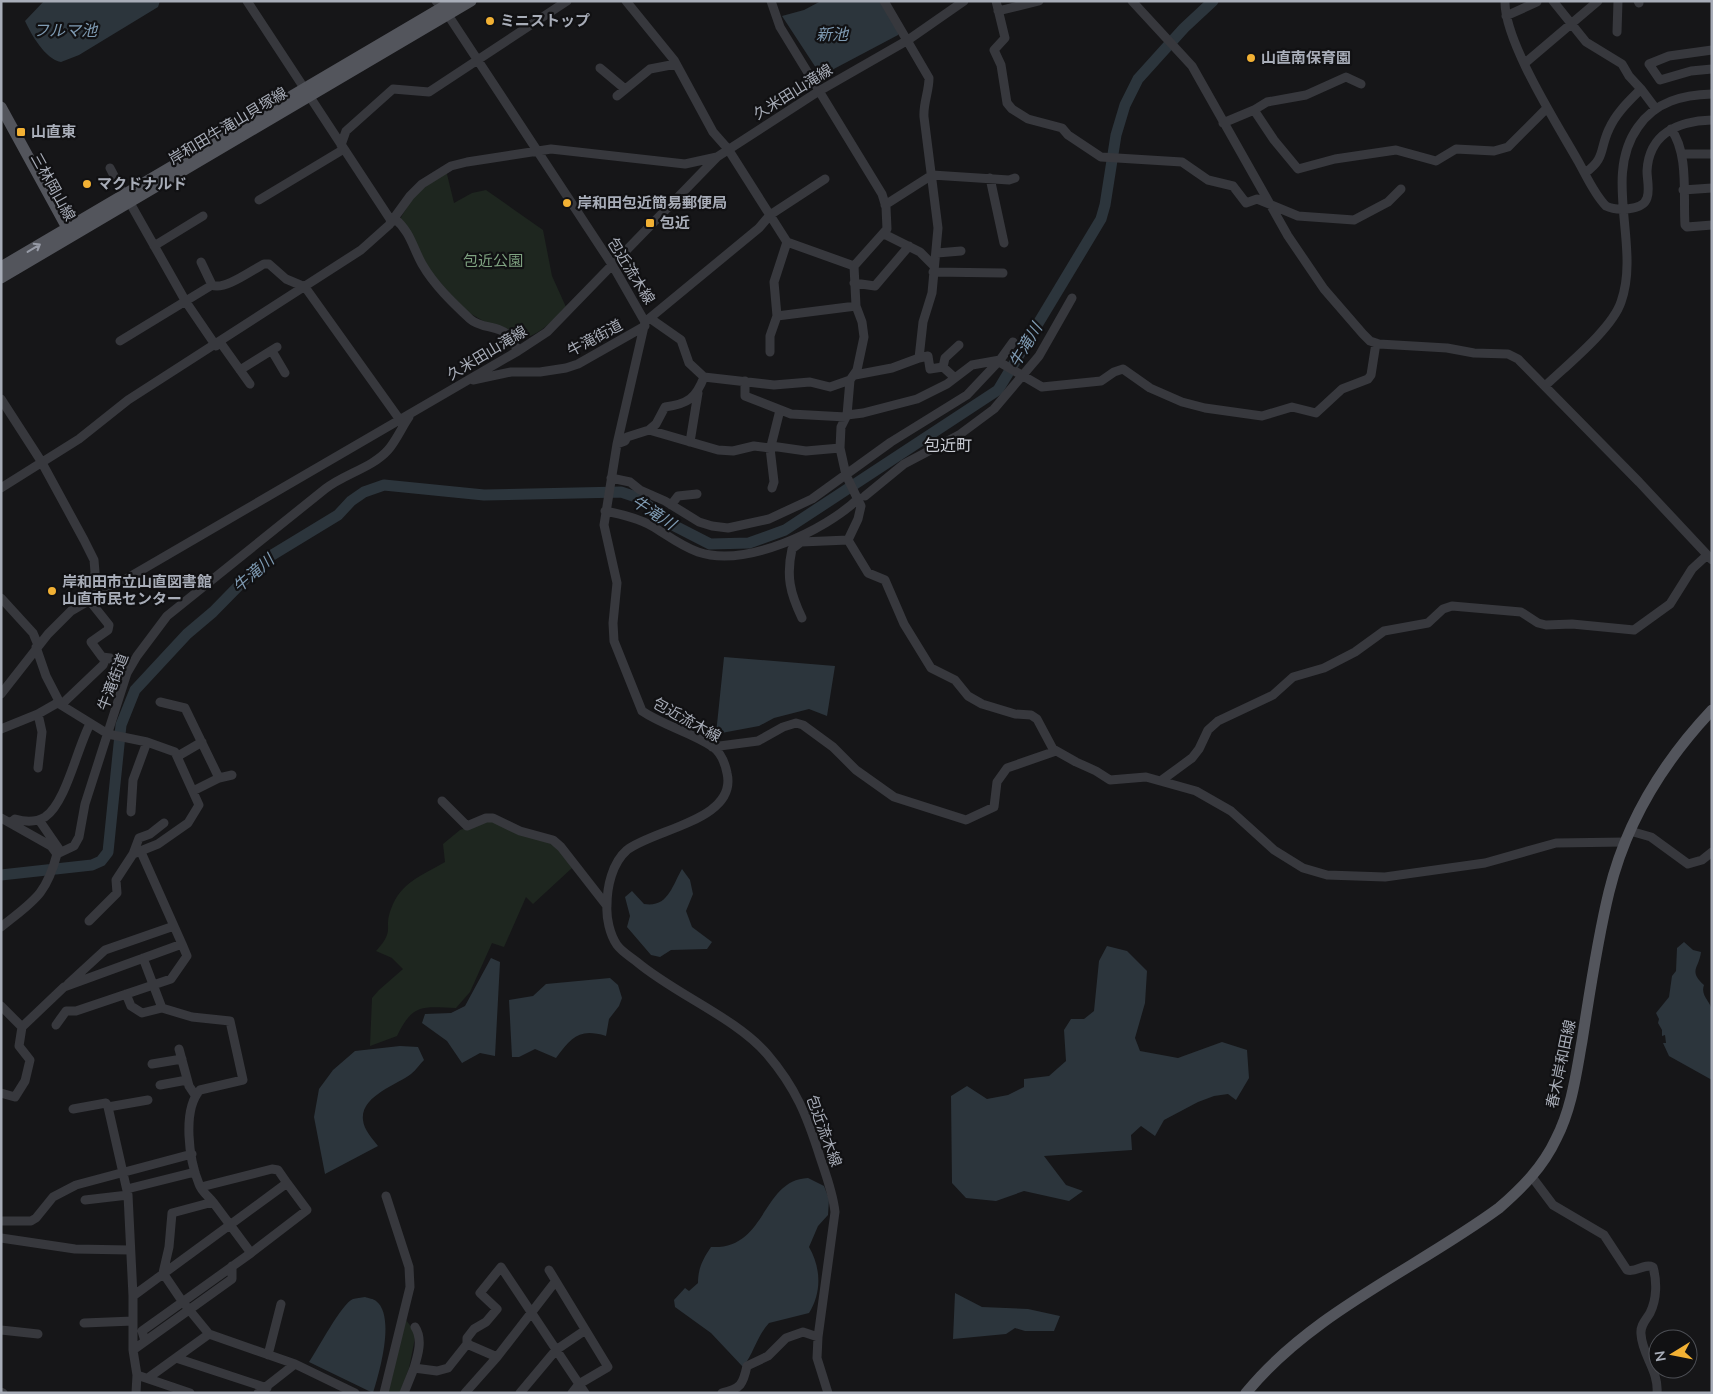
<svg xmlns="http://www.w3.org/2000/svg" width="1713" height="1394" font-family="Mulish,'Noto Sans JP',sans-serif">
	<style>
		.green { fill: #1e261f }
		.water { fill: #2c353c }
		.lines { fill: none; stroke-linecap: round; stroke-linejoin: round }
		.river { stroke: #2c353c; stroke-width: 11 }
		.minor { stroke: #37383d; stroke-width: 9 }
		.major { stroke: #53555c; stroke-width: 11 }
		.oneway { stroke: #979ba6 }
		.poi-dot { fill: #f2b134; stroke: #111113; stroke-width: 2 }
		.labels { text-anchor: middle; stroke-width: 4.5; stroke-linejoin: round; paint-order: stroke }
		.poi-label { font-size: 15px; font-weight: bold; fill: #a8adb8; stroke: #111113; text-anchor: start }
		.street-label { font-size: 15px; fill: #a8adb8; stroke: #111113 }
		.park-label { font-size: 15px; fill: #7fa381; stroke: #111113 }
		.water-label { font-size: 16px; font-style: italic; fill: #7f9bb3; stroke: #111113 }
		.neighbourhood-label { font-size: 16px; fill: #c9ccd4; stroke: #111113 }
	</style>
	<rect width="100%" height="100%" fill="#161618"/>
	<path class="green" d="M446,170L454,203L472,193L486,190L543,230L552,276L566,307C550,323 538,337 516,340L466,311L429,270L400,219L413,197Z
		M485,821C502,823 546,837 558,849C563,854 568,862 572,868L533,904L526,897L504,947L492,943L470,992L456,1008C422,1007 413,1003 397,1036L370,1046L372,998L379,990L403,969L392,958L376,951C396,929 383,930 391,909C401,882 421,876 445,862L443,844L460,830Z
		M406,1320L416,1333L409,1368L400,1393H387Z"/>
	<path class="water" d="M44,1H160L158,7L79,55L61,62C45,59 31,34 25,21Z
		M821,1H880L899,31L898,35L830,71H818L782,16L804,10Z
		M724,657L835,666L827,716L809,709L774,718L759,726L716,734Z
		M682,869L690,880L693,894L686,911L692,927L712,942L707,949L671,950L660,957L651,955L627,927L630,916L625,897L632,891L644,904C668,908 672,886 682,869Z
		M1684,942L1693,950L1701,952C1699,969 1688,970 1704,985C1700,996 1711,1001 1712,1011C1713,1034 1712,1057 1712,1080L1669,1056L1663,1043H1666L1665,1035L1662,1036V1030L1658,1023L1659,1019L1656,1013L1669,997L1672,976L1676,971L1677,948Z
		M1107,946L1127,951L1147,971L1145,1003L1135,1038L1140,1051L1178,1058L1222,1042L1247,1050L1249,1078L1236,1100L1228,1094L1214,1096L1198,1102L1164,1120L1155,1136L1141,1126L1131,1135L1132,1150L1044,1156L1066,1185L1083,1191L1069,1201L1024,1191L996,1201L966,1198L952,1183L951,1096L967,1086L987,1099L1008,1095L1024,1087V1079L1049,1076L1066,1061L1064,1030L1071,1019H1084L1094,1011L1099,961Z
		M491,958L500,962L495,1056L480,1053L462,1063L447,1041L422,1023L425,1014L451,1013L465,1006Z
		M610,978L618,985L622,998L619,1006L609,1019L606,1036C579,1028 572,1037 556,1058L535,1049L519,1057H512L509,1000L533,996L546,984Z
		M400,1046L418,1047L424,1060C420,1064 416,1070 411,1074C397,1085 360,1096 363,1120C364,1130 372,1138 378,1146L325,1174L314,1117L319,1089L333,1070L355,1051Z
		M808,1178L824,1186L829,1199L828,1215L818,1226L809,1247C821,1268 822,1292 809,1313L769,1323C757,1336 754,1353 743,1367L711,1333L675,1307L674,1300L685,1288L689,1291L698,1283C698,1268 703,1259 711,1247C767,1250 761,1180 808,1178Z
		M955,1293L982,1307L1028,1309L1060,1316L1054,1331H1025L1015,1328L1006,1334L953,1339Z
		M365,1297C368,1298 374,1299 376,1301C396,1316 379,1374 373,1393L309,1362C318,1349 342,1303 353,1299C356,1298 361,1298 365,1297Z"/>
	<g class="lines">
		<path class="river" d="M1,875L92,865L101,861L108,852L121,725L135,690L187,634L213,612L264,560L338,515L351,501L364,492L384,485L484,495L621,492L639,498L669,523L710,544L749,543L785,530L998,390L1101,219L1105,205L1116,135L1125,105L1138,79L1184,28L1213,1"/>
		<path class="minor" d="M247,1L392,222
			M436,1L448,15L613,266L645,322L617,444L604,525L617,583L613,623L614,641L642,711C664,726 691,732 713,747C721,753 725,763 727,773C738,820 654,829 627,850C612,863 607,887 607,905C606,918 610,935 617,945C622,952 631,957 637,962C675,994 736,1018 767,1054C796,1088 807,1116 820,1157C826,1175 833,1193 835,1212L818,1337L817,1358L828,1393
			M626,1L674,60L713,132L728,149L787,242L854,266
			M771,1L780,27L882,194L886,207L887,229L854,266L856,306L862,322L864,337L857,370L850,380L847,415L841,427L840,448L846,475L861,506L858,519L848,540L868,573L885,580L904,624L931,668L955,680L968,696L982,704L1015,714L1031,715L1037,719L1053,749L1076,762L1096,771L1110,780L1146,777L1196,791L1231,811L1274,850L1303,868L1327,875L1385,877L1485,863L1556,843L1625,842
			M996,1L1005,38L994,50L1001,65L1007,103L1012,109L1028,119L1062,128L1068,135L1101,157L1182,162L1208,180L1233,186L1246,203L1257,199L1298,216L1354,220L1388,202L1401,189
			M1132,1L1192,66L1288,236L1324,289L1363,334L1370,341L1379,344L1447,348L1474,353L1508,354L1518,359L1639,482L1712,560
			M1505,1C1504,41 1557,124 1578,161C1586,175 1594,194 1606,206C1616,211 1643,211 1647,198C1650,190 1647,179 1647,171C1649,133 1679,121 1712,120
			M1553,1L1586,42L1622,64L1629,76L1641,89
			M1638,1L1639,3
			M998,11L1039,1
			M1506,16L1537,2
			M1617,32L1618,1
			M1712,50L1669,56L1649,64L1660,80L1691,71L1712,69
			M1525,63L1598,1
			M600,68L625,89
			M617,96L650,69L676,64
			M1254,110L1267,102L1306,95L1346,77L1361,84
			M1223,123L1254,110L1274,140L1298,169L1335,159L1396,150L1436,161L1456,149L1494,151L1508,147L1547,108
			M1671,129C1689,154 1683,195 1685,225L1687,227L1712,225
			M341,145L346,131L393,89L429,92L567,1
			M1683,154H1712
			M110,168L124,195
			M1585,173C1606,158 1599,150 1609,129C1616,113 1629,101 1641,89L1656,109
			M990,178L1004,243
			M1683,190L1712,188
			M259,200L344,149
			M130,203L186,302L216,346
			M885,205L932,175L1009,180L1015,178
			M395,219C410,231 413,248 422,264C434,285 453,303 470,319C481,329 498,325 508,335C512,339 515,346 518,351
			M884,234L920,252L934,266
			M154,246L203,216
			M937,253L961,251
			M201,262L212,285C224,291 252,270 264,264H269L286,279L305,287L400,420
			M933,272L1003,273
			M854,283L875,286L909,246
			M777,316L856,306
			M651,319L681,340L689,363L704,377L774,385L810,382L830,387L850,380
			M645,322L759,228L770,215L825,179
			M120,341L212,285
			M220,342L250,384
			M272,351L285,373
			M770,352V336L777,316L774,282L787,242
			M919,358L928,356L930,369L943,367L955,378
			M943,367L945,358L959,345
			M240,370L277,347
			M855,375L892,368L919,358L923,322L932,293L938,228L924,117C923,103 929,92 929,78L884,1
			M473,380L511,372H540L566,368L578,364L645,326
			M745,381V396L791,414L846,417
			M1545,386C1567,365 1612,329 1621,302C1641,246 1602,177 1638,127C1656,101 1683,95 1712,94
			M1,399L41,461L84,540L94,560L95,572L91,598
			M847,415L863,413L917,399L947,384L972,365L1000,360L1001,363L1042,387L1101,381L1114,372L1123,369L1150,388L1182,402L1205,408L1262,416L1292,407L1316,413L1342,389L1368,379L1371,375L1376,343
			M649,430L656,424L665,407C688,404 696,398 704,377
			M690,442L698,393
			M617,444L625,441L627,437L649,430L718,450L733,451L754,446L770,448L771,446L806,451L840,448
			M771,446L780,410
			M770,448L774,482L772,488
			M611,478L630,482L640,490L665,501L699,522L712,526L728,528L769,519L812,499L891,442L967,395L1000,360L1013,342
			M1,488L79,439L128,400L361,250L389,225L410,196L422,184L451,166L467,162L551,149L685,164L717,157
			M865,496L904,464L959,435L994,409L1039,356L1072,298
			M671,505L678,496L697,494
			M605,511C621,514 638,518 652,526C667,535 681,546 698,552C745,568 825,531 859,498
			M1,598L33,633L38,645
			M89,600L109,625L108,630L91,642L102,657L110,658L127,673
			M802,618C790,593 786,576 792,549L801,542L848,540
			M36,647L46,676L61,705L108,734L147,742L175,752L199,805L188,823L158,844L133,854L116,880L117,893L89,921
			M1,694L48,634L71,611L518,351L547,332L717,157L819,91L908,40L964,1
			M160,702L185,708L219,778
			M61,705L103,665L106,658
			M1,729L38,714
			M712,747L758,741L783,727L796,723L803,725L833,747L856,770L894,797L966,820L994,807L997,782L1007,768L1056,751
			M178,756L202,742
			M38,768L42,732L38,714L59,702
			M1162,780L1192,758L1199,749L1208,730L1218,721L1273,695L1293,677L1324,668L1355,652L1384,631L1428,623L1443,609L1452,606L1521,612L1538,623L1546,625L1572,624L1634,630L1670,604L1692,569L1705,557
			M193,791L219,778L232,775
			M442,801L467,826L486,818H493L520,831L553,840L561,847L607,906
			M131,812L133,780L147,742
			M1,818L51,846L57,854
			M39,820L59,849
			M10,823L15,819C25,822 35,823 45,817C66,803 77,748 90,724
			M1630,831L1651,837L1688,864L1702,860L1712,852
			M133,854L139,838L150,834L164,823
			M1,927C33,901 46,896 57,854L74,846L79,837L85,804L127,673L137,656L167,616L325,489C344,474 372,468 388,450C396,441 402,427 409,417
			M143,958L162,1008L192,1017L230,1021L243,1080L200,1090C182,1110 189,1160 199,1184C201,1191 209,1197 213,1202
			M68,984L105,950L174,926
			M126,994L131,1006L142,1013L162,1008
			M1,1006L22,1027L64,987L182,944L141,852
			M56,1025L66,1011H76L171,979L187,956L182,944
			M179,1049L189,1086L195,1095
			M152,1064L182,1059
			M160,1085L187,1080
			M1,1093L15,1097L25,1081L30,1060L19,1046L22,1027
			M108,1107L148,1100
			M73,1109L106,1103L108,1107L128,1195L133,1296
			M1532,1177L1553,1205L1604,1235L1627,1270C1636,1273 1644,1263 1653,1267C1657,1281 1657,1299 1650,1313C1646,1320 1640,1325 1641,1334C1642,1355 1659,1371 1657,1393
			M201,1187L272,1169L278,1170L287,1183
			M127,1189L195,1172
			M85,1200L128,1195
			M1,1221H31L36,1218L53,1197L76,1185L192,1154
			M1,1238L75,1249L129,1250
			M549,1270L608,1367L579,1384L572,1393
			M84,1323L133,1321
			M1,1330L38,1334
			M209,1334L295,1364L355,1393
			M145,1341L142,1331L251,1253L213,1202L172,1213L169,1247L163,1273L182,1301L209,1334L148,1378
			M467,1344L497,1357
			M133,1350L232,1279V1266
			M268,1355L281,1304
			M176,1358L267,1388
			M414,1368C418,1355 423,1339 415,1327
			M1,1392L3,1393
			M136,1393L137,1375
			M190,1393L137,1375L133,1350V1296L287,1183L307,1210L251,1253
			M258,1393L295,1364
			M384,1393L410,1287L409,1267L386,1196
			M404,1393L414,1368L437,1371L448,1368L467,1344V1338L474,1329L486,1322L497,1309L480,1293L501,1267L585,1393
			M465,1393L497,1357L555,1282
			M520,1393L556,1350L584,1331
			M722,1393C741,1389 743,1384 747,1366L768,1356L786,1338L803,1332L818,1337"/>
		<path class="major" d="M1,107L71,235
			M1,267L453,1
			M1,278L471,1
			M1246,1393C1312,1312 1416,1269 1499,1208C1522,1188 1543,1167 1556,1139C1572,1108 1576,1074 1582,1041C1590,991 1597,941 1609,892C1626,822 1663,762 1712,710"/>
	</g>
	<defs><path id="oneway-shaft" d="M-6 0H5M1.5-3L5.5 0L1.5 3" fill="none" stroke-width="1.6" stroke-linecap="round" stroke-linejoin="round" transform="scale(1.25)"/></defs>
	<use class="oneway" href="#oneway-shaft" transform="translate(34 248) rotate(-31)"/>
	<g class="poi-dot">
		<circle cx="490" cy="21" r="5"/>
		<circle cx="1251" cy="58" r="5"/>
		<rect x="16" y="127" width="10" height="10" rx="2.5"/>
		<circle cx="87" cy="184" r="5"/>
		<circle cx="567" cy="203" r="5"/>
		<rect x="645" y="218" width="10" height="10" rx="2.5"/>
		<circle cx="52" cy="591" r="5"/>
	</g>
	<g class="labels">
		<g class="poi-label">
			<text x="500" y="26">ミニストップ</text>
			<text x="1261" y="63">山直南保育園</text>
			<text x="31" y="137">山直東</text>
			<text x="97" y="189">マクドナルド</text>
			<text x="577" y="208">岸和田包近簡易郵便局</text>
			<text x="660" y="228">包近</text>
			<text x="62" y="587">岸和田市立山直図書館<tspan x="62" dy="17">山直市民センター</tspan></text>
		</g>
		<g class="street-label">
			<text transform="translate(793 92) rotate(-32)" y="5">久米田山滝線</text>
			<text transform="translate(228 126) rotate(-31)" y="5">岸和田牛滝山貝塚線</text>
			<text transform="translate(53 187) rotate(61)" y="5">三林岡山線</text>
			<text transform="translate(631 271) rotate(58)" y="5">包近流木線</text>
			<text transform="translate(595 338) rotate(-28)" y="5">牛滝街道</text>
			<text transform="translate(487 353) rotate(-31)" y="5">久米田山滝線</text>
			<text transform="translate(113 682) rotate(-69)" y="5">牛滝街道</text>
			<text transform="translate(687 720) rotate(29)" y="5">包近流木線</text>
			<text transform="translate(1561 1064) rotate(-78)" y="5">春木岸和田線</text>
			<text transform="translate(824 1131) rotate(70)" y="5">包近流木線</text>
		</g>
		<g class="park-label">
			<text x="493" y="266">包近公園</text>
		</g>
		<g class="water-label">
			<text x="65" y="36">フルマ池</text>
			<text x="832" y="40">新池</text>
			<text transform="translate(1025 345) rotate(-59)" y="6">牛滝川</text>
			<text transform="translate(654 512) rotate(33)" y="6">牛滝川</text>
			<text transform="translate(253 573) rotate(-41)" y="6">牛滝川</text>
		</g>
		<g class="neighbourhood-label">
			<text x="948" y="451">包近町</text>
		</g>
	</g>
	<rect width="1713" height="1394" fill="none" stroke="#a8adb8" stroke-width="5"/>
	<g transform="translate(1673 1354) rotate(260)"><circle r="24" fill="#111113" stroke="#4d4f55"/>
	<path d="M0-4L9 19L0 12L-9 19Z" fill="#f2b134"/>
	<text y="-8" font-size="14" font-weight="bold" text-anchor="middle" fill="#a8adb8">N</text>
	</g>
</svg>
